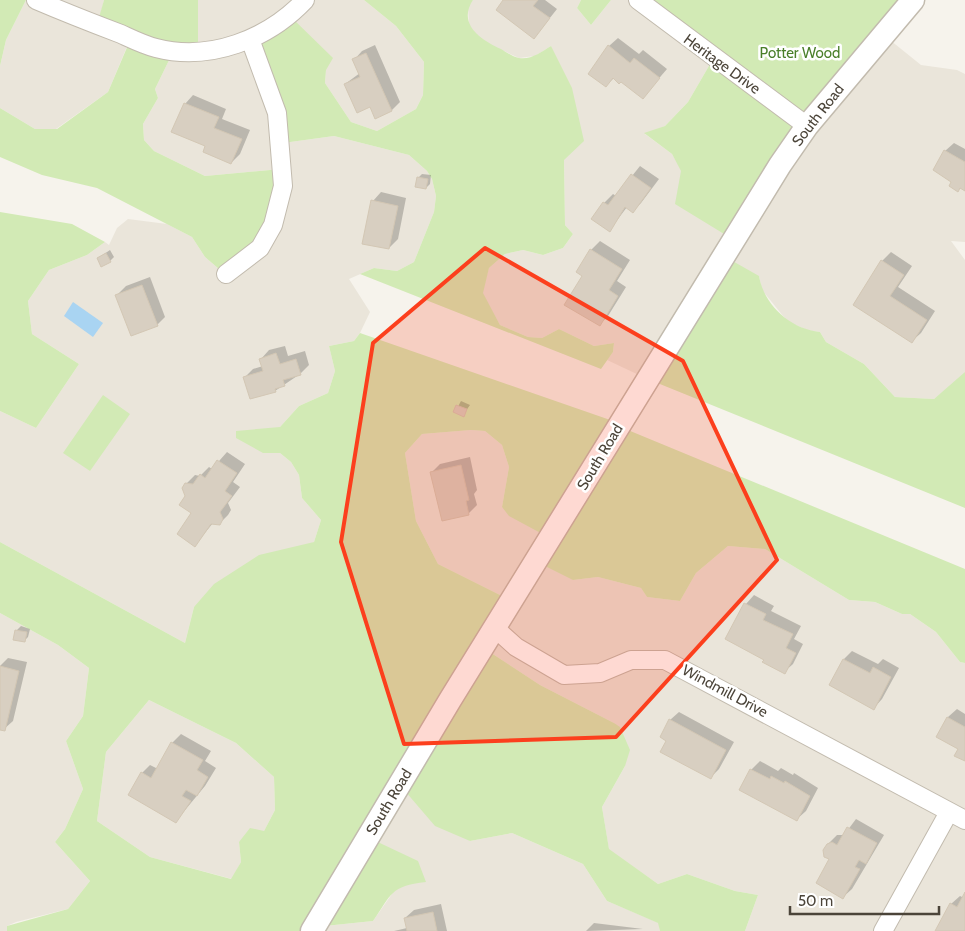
<svg xmlns="http://www.w3.org/2000/svg" width="965" height="931" font-family="Cabin,sans-serif">
	<style>
		.residential { fill: #eae5da }
		.green { fill: #d2eab5; fill-rule: evenodd }
		.water { fill: #a9d4f2 }
		.shadow { fill: #0003 }
		.building { fill: #d8cfc1; stroke: #d3c7b4 }
		.lines { fill: none; stroke-linecap: round; stroke-linejoin: round }
		.minor-casing { stroke: #c2bbae; stroke-width: 20 }
		.tertiary-casing { stroke: #c2bbae; stroke-width: 25 }
		.minor { stroke: #fff; stroke-width: 18 }
		.tertiary { stroke: #fff; stroke-width: 22 }
		.marked { fill: #fc3f1d; fill-opacity: 0.2; stroke: #fc3f1d; stroke-width: 4; stroke-linejoin: round }
		.labels { text-anchor: middle; stroke-width: 5; stroke-linejoin: round; paint-order: stroke }
		.park-label { font-size: 15px; fill: #4a7f2a; stroke: #fff }
		.street-label { font-size: 15px; fill: #4b4439; stroke: #fff }
	</style>
	<rect width="100%" height="100%" fill="#f6f3ec"/>
	<path class="residential" d="M26,0H104L99,21L131,37L108,92L56,129H35L0,108V66L6,40Z
		M198,0H364L396,26L424,62L423,95L416,109L377,131L351,122L325,83L326,70L283,143L334,136L409,155L427,171L432,179L436,196L434,212L414,262L397,271L374,268L349,279L370,312L360,333L354,341L329,346L335,371L328,393L299,406L280,427L263,453H280L291,462L299,475L302,498L321,520L314,542L194,607L185,643L0,542V411L36,428L79,364L32,334L28,301L49,270L87,255L105,242L109,245L117,228L128,219L167,224L192,237L205,257L226,275L281,169L205,176L154,151L144,140L143,124L158,98L155,89L174,50L198,47Z
		M473,0H581L577,8L591,25L611,0H641L713,59L688,102L665,126L645,134L672,154L682,171L885,36L921,65L957,70L965,74V242L951,241L965,260V372L963,376L934,399L895,397L864,364L826,342L820,332L810,331L788,322L762,290L759,276L641,376L607,360L613,352L614,343L594,346L559,329L542,338L528,337L500,325L482,293L489,268L505,254L523,250L543,255L563,248L573,234L565,225L564,159L551,46L535,56L519,58L482,41L469,26L468,7Z
		M471,430L485,431L502,445L509,467L502,507L548,537L573,580L598,577L641,588L647,597L680,601L696,573L728,546L765,549L849,600L875,602L902,614H910L936,632L960,662L965,663V931H745L758,895L735,891L687,874L658,884L609,850L602,807L625,766L614,723L540,685L482,647L506,598L438,564L416,521L405,453L422,434Z
		M0,613L58,645L89,668L83,716L66,741L83,789L65,829L55,842L90,881L68,909L16,922L7,926V931H0Z
		M149,700L236,743L274,777L275,810L264,831L239,842L241,862L232,879L150,857L97,821L106,752Z
		M399,784L470,841L512,833L583,864L607,901L659,923L660,931H313L315,927L373,921L394,891L403,884L364,836Z"/>
	<path class="green" d="M0,0H26L6,40L0,66Z
		M104,0H198V47L174,50L155,89L158,98L143,124L144,140L154,151L205,176L281,169L273,223L226,275L205,257L192,237L97,188L42,175L0,157V108L35,129H57L108,92L131,38L98,21Z
		M364,0H473C457,24 481,40 501,49C506,52 513,57 519,58C531,60 541,52 551,46L572,88L584,141L564,160L565,225L573,234L563,248L543,255L523,250L505,254L489,268L483,293L500,325L528,337L542,338L559,329L594,346L614,343L613,352L601,369L360,274L374,268L397,271L414,262L434,212L436,196L432,179L427,171L409,155L334,136L283,143L252,44L291,17L333,58L326,70L325,83L351,122L377,131L416,109L423,95L424,62L396,26Z
		M581,0H611L591,25L577,8Z
		M641,0H914L729,237L675,204L681,171L672,154L644,133L665,126L688,102L713,59Z
		M0,212L72,224L105,242L87,255L49,270L28,301L32,334L79,364L36,428L0,411Z
		M722,255L759,276C764,305 790,329 820,332L826,342L864,364L895,397L934,399L965,372V508L650,380Z
		M360,333L616,422L623,428L965,569V663L960,662L936,632L910,614H902L875,602L849,600L765,549L728,546L696,573L680,601L647,597L641,588L598,577L573,580L535,561L548,537L509,516L502,507L509,467L502,445L485,431L471,430L422,434L405,453L416,521L438,564L506,598L482,647L540,685L614,723L620,727L630,750L625,766L602,807L609,849L658,884L687,874L735,891L758,895L745,931H660L658,923L607,901L583,864L512,833L470,841L435,826L399,784L365,836L418,861L426,882C390,886 392,894 373,921L315,927L313,931H7V926L68,909L90,881L55,842L65,829L83,789L66,741L83,716L89,668L58,645L0,613V542L185,643L194,607L214,584L259,555L314,542L321,520L302,498L299,475L291,462L280,453H263L236,438V431L280,427L299,406L328,393L335,371L329,346L354,341ZM149,700L236,743L274,777L275,810L264,831L250,828L239,842L241,862L231,879L150,857L97,821L106,752Z
		M103,395L130,414L90,471L63,453Z"/>
	<path class="water" d="M73,302L103,323L93,337L64,316Z"/>
	<path class="shadow" d="M505,0H545L557,9L534,38Z
		M618,38L639,54L643,50L667,69L643,97L622,80L614,78L605,86L609,46Z
		M375,45L400,102L392,110L371,106L345,84L360,73L354,60L362,51Z
		M193,95L226,109L222,119L250,130L240,154L231,163L207,146L185,104Z
		M954,143L965,149V189L961,187L958,190L953,182L945,151Z
		M640,166L659,179L641,203L633,211L627,207L609,231L604,203L613,194L616,196Z
		M422,174L431,175L430,184L426,188L418,178Z
		M381,192L406,198L398,239L389,248L373,201Z
		M600,241L630,260L617,281L626,287L608,316L599,325L584,275L578,272L591,250Z
		M110,250L114,257L110,261L98,258Z
		M891,252L912,266L898,287L935,311L921,333L912,341L854,304L882,261Z
		M150,277L165,317L157,325L117,295L126,286Z
		M285,346L288,356L305,351L309,365L300,374L275,391L244,378L253,369L263,366L261,359L269,350Z
		M461,401L470,405L463,415L455,412Z
		M227,452L245,464L233,482L240,487L228,503L231,510L228,515L219,524L213,523L195,545L193,512L187,496L186,484L195,475L200,476L209,467L212,469Z
		M470,457L477,490L474,494L477,505L468,514L431,473L440,464Z
		M754,595L774,606L771,611L801,626L794,639L803,644L793,664L784,672L766,659L746,604Z
		M21,626L30,629L28,637L24,641L15,639L17,630Z
		M852,651L878,664L883,659L899,668L882,699L874,708L830,685L844,659Z
		M8,658L27,662L13,721L4,729L0,728V666Z
		M957,709L965,714V760L960,748L938,737L948,717Z
		M679,712L734,742L719,769L710,778L668,740L670,720Z
		M181,734L211,751L205,761L216,768L205,786L176,821L142,773L150,765L158,769L172,743Z
		M760,761L778,771L781,768L793,775L794,773L818,788L806,811L797,819L741,790L751,770Z
		M856,819L884,835L852,889L843,897L828,844L837,835H844Z
		M965,895V931H937L951,904L960,896L964,898Z
		M441,904L447,931H394L407,928L405,918L414,910Z
		M594,923L643,929L586,931Z"/>
	<path class="building" d="M503,0H538L533,6L550,18L534,39L496,10Z
		M608,45L630,63L634,58L660,78L643,99L621,82L619,84L613,78L606,87L588,74Z
		M366,53L392,111L375,119L370,107L357,113L344,84L360,77L352,59Z
		M184,103L219,117L214,128L242,139L231,164L203,152L205,146L171,132Z
		M944,150L965,162V191L960,188L958,192L949,186L951,182L933,170Z
		M631,174L651,188L633,213L625,207L610,232L591,219L603,202L608,205Z
		M417,177L428,179L426,189L415,187Z
		M371,200L398,206L389,249L362,244Z
		M590,249L622,269L609,290L618,296L600,326L564,305L582,276L576,272Z
		M106,253L111,262L101,267L97,258Z
		M881,260L904,275L890,296L927,320L912,343L853,305Z
		M142,285L158,326L131,336L115,295Z
		M276,353L280,364L296,359L301,375L283,380L285,386L275,389L276,392L250,399L243,377L263,371L259,359Z
		M456,405L467,409L464,417L453,412Z
		M217,460L237,473L225,491L232,496L220,512L223,519L220,525L211,524L195,547L177,534L191,513L179,505L185,496L182,488L185,483L193,484L200,474L205,478Z
		M461,465L469,500L466,501L469,515L442,521L430,472Z
		M744,603L766,614L763,620L793,634L786,648L796,653L785,674L762,662L764,660L725,639Z
		M15,630L27,632L25,642L13,640Z
		M843,659L870,673L873,667L891,677L874,710L829,685Z
		M0,666L19,671L5,731L0,730Z
		M947,717L965,727V761L954,756L958,749L936,737Z
		M669,719L726,750L711,779L660,752L666,741L660,737Z
		M171,742L203,760L197,770L208,777L197,796L186,790L182,796L191,801L176,823L128,795L141,772L151,778Z
		M750,769L770,779L771,776L784,783L785,781L810,796L797,821L739,790Z
		M847,827L877,843L866,864L859,860L855,867L860,869L843,899L816,883L829,859L824,857L823,850L827,844L832,842L837,845Z
		M965,892V931H935L950,903L957,907Z
		M433,912L437,931H407L404,918Z"/>
	<g class="lines">
		<g class="minor-casing">
			<path id="minor" d="M36,0C64,12 92,23 121,34C132,39 144,45 156,48C210,62 268,39 305,0
				M638,0L807,126
				M226,274L260,248L273,225L283,186L277,113L250,39
				M496,629L516,647L564,675L600,673L631,660H665L965,820
				M883,931L949,812"/>
		</g>
		<g class="tertiary-casing">
			<path id="tertiary" d="M312,931L450,700L780,165L807,126L913,0"/>
		</g>
		<use href="#minor" class="minor"/>
		<use href="#tertiary" class="tertiary"/>
	</g>
	<path class="marked" d="M485,248L683,361L777,560L616,737L404,744L341,542L373,343Z"/>
	<g class="labels">
		<g class="park-label">
			<text x="800" y="58">Potter Wood</text>
		</g>
		<g class="street-label">
			<text transform="translate(722 64) rotate(36)" y="5">Heritage Drive</text>
			<text transform="translate(818 115) rotate(-52)" y="5">South Road</text>
			<text transform="translate(600 457) rotate(-59)" y="5">South Road</text>
			<text transform="translate(725 691) rotate(28)" y="5">Windmill Drive</text>
			<text transform="translate(389 802) rotate(-59)" y="5">South Road</text>
		</g>
	</g>
	<path d="M790 906v8h149v-8" fill="none" stroke="#4b4439" stroke-width="2.5"/>
	<text x="798" y="906" font-size="15" fill="#4b4439" stroke="#ffffff" stroke-width="4" paint-order="stroke">50 m</text>
</svg>
